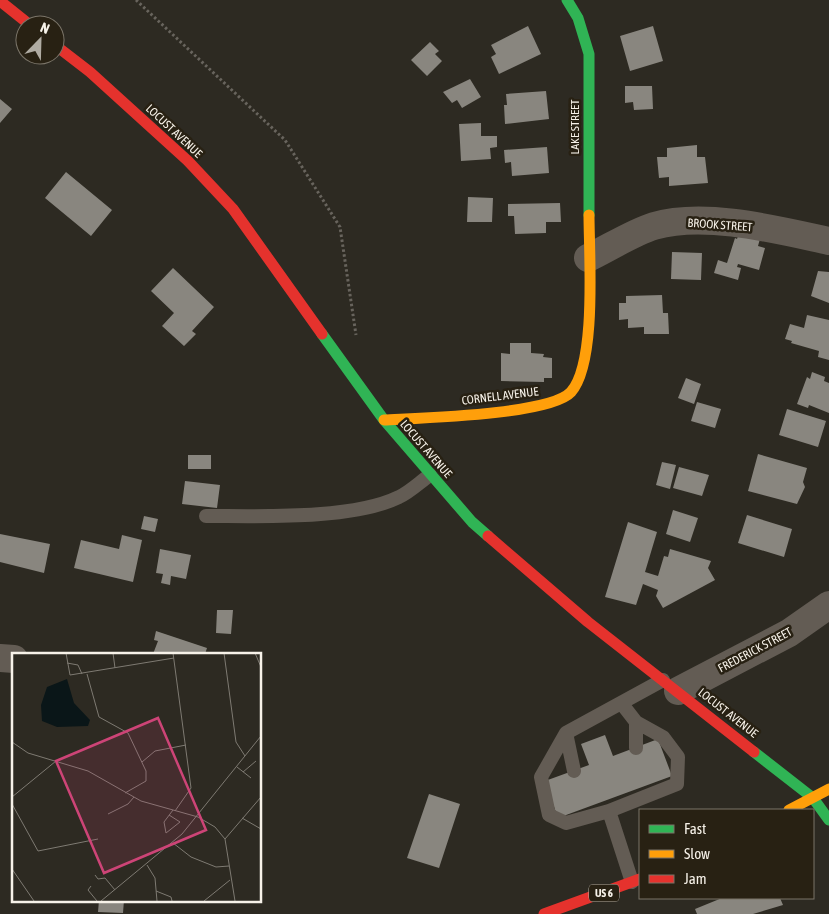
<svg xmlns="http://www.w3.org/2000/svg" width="829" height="914" font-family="'Asap Condensed',sans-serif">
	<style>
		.building { fill: #89867f }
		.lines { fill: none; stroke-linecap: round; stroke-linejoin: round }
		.path { stroke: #68645d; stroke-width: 3; stroke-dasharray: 2.5 2.5; stroke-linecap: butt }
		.lane { stroke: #635c54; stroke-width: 14 }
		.street { stroke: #635c54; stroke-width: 28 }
		.fast { stroke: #30b455; stroke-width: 11 }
		.slow { stroke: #ff9f0a; stroke-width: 11 }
		.jam { stroke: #e5322d; stroke-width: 11 }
		.labels { text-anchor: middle; stroke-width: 5; stroke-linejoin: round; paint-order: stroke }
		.shield { fill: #282113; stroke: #b9b3a9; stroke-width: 1 }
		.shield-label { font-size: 11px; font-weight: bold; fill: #f7f2e9 }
		.street-label { font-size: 12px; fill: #f7f2e9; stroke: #282113 }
		.inset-road { fill: none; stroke: #7e7a72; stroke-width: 1 }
		.view { fill: #cd4477; fill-opacity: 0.15; stroke: #cd4477; stroke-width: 2.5 }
		.inset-edge { fill: none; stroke: #f7f2e9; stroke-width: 2.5 }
	</style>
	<rect width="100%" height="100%" fill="#2d2a22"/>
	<path class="building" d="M528,26L541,54L499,74L491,57L496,54L491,45Z
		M653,26L663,61L630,71L620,36Z
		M430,42L439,51L435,54L442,61L427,76L411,60Z
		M470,79L481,97L462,108L457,100L452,103L443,92Z
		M625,86H652L653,109L634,110L633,102L625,103Z
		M546,91L549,119L505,124L504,105H507L506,94Z
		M0,99L12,109L0,123Z
		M481,123V136H497V147L490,148L491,159L461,161L459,124Z
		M697,145V157H705L708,183L669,186V177L659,178L657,157H667V148Z
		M547,147L549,173L512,176L511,162L505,163L504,150Z
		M66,172L112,210L91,236L45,198Z
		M468,197L493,198L492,222H467Z
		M560,203L561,222H546V233L515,234L514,216H508V204Z
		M765,221L758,246L765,248L759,270L738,264L737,267L741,268L738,280L714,273L718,260L727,263L735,238L737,239L741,227Z
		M672,252L702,253L701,280L671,279Z
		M173,268L214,307L192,331L196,334L184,346L162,326L174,313L151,291Z
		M818,271L829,272V303L811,296Z
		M662,295L663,313H668L669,334H644V327L628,328V319L619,320V303H626V296Z
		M807,315L829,320V360L818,357L819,351L791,343L792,341L785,339L790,324L804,328Z
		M510,343H531V353L544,354L543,357L552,358V378H544V382L501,381V353L510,354Z
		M812,372L825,377L824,381L829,383V413L809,405L808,408L797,404L807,377L810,379Z
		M686,378L701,384L694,404L678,398Z
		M697,402L721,409L715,428L691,421Z
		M787,409L826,421L818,447L779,435Z
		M758,454L807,468L803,482L805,487L797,504L748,491Z
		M188,455H211V469H188Z
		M662,462L676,465L670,489L656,485Z
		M679,467L709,475L702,496L673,488Z
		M185,481L220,485L217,508L182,504Z
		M673,510L698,518L690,542L666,534Z
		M747,515L792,529L784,557L738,543Z
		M144,516L158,519L155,532L141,529Z
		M628,522L657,532L645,572L658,576L664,556L668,557L670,549L711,561L708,568L715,580L663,608L656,596L658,590L643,584L636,605L605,597Z
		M0,534L50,544L44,573L0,562Z
		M122,535L142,540L133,582L74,568L81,540L119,549Z
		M160,549L191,555L186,579L171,576L170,585L161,583L163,574L156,573Z
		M217,610H233L231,634L216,633Z
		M156,631L207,648L205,654H153L158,641L154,640Z
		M605,735L613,756L658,739L672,776L558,818L545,781L589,765L581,744Z
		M429,794L460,804L439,868L407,858Z
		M722,898H780L783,905L753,914H697L695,909Z
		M99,900H124L123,913L98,912Z"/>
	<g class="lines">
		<path class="path" d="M136,0L285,140L340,227L356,335"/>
		<path class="lane" d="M206,516C259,516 352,520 399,497C410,492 420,482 430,475
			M622,704L636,722L663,737L678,757L677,784L609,811L566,823L549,815L541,777L566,733L663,680
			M566,733L574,771
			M636,748V722
			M609,811L632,882"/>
		<path class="street" d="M588,258C609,248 632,233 654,226C705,211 778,230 829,241
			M0,658L14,659
			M678,691L789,633L829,605"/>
		<path class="fast" d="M567,0L578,18L589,54V215
			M322,334L384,420L472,522L488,536
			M754,752L813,798L829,820"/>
		<path class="slow" d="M384,420C419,418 550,415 571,392C597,363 589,255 589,215
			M789,810L829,789"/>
		<path class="jam" d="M0,1L30,25
			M55,45L90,72L188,161L233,209L322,334
			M488,536L588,622L754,752
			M544,914L640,879"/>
	</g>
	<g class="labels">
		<rect class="shield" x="589" y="884.5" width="30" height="17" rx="4"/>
		<g class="shield-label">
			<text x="604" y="897">US 6</text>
		</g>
		<g class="street-label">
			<text transform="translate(575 127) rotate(-90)" y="4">LAKE STREET</text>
			<text transform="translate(174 131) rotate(43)" y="4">LOCUST AVENUE</text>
			<text transform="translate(720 225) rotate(4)" y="4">BROOK STREET</text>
			<text transform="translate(500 396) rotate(-7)" y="4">CORNELL AVENUE</text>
			<text transform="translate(426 449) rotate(49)" y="4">LOCUST AVENUE</text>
			<text transform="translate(755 650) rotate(-28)" y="4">FREDERICK STREET</text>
			<text transform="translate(728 713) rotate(38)" y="4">LOCUST AVENUE</text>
		</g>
	</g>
	<g transform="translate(12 653)">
		<rect width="249" height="249" fill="#2d2a22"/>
		<path d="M55,26L62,50L78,67L76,73L45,74L30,68L29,52L35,34Z" fill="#0a1618"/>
		<path class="inset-road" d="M54,0L58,22L162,5M101,0L103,15M161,0L179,135L163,158M212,0L224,89L233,103M243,0L249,14M55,10L66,12L70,21M75,21L87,64L116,80L134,118V128L113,140M0,89L16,100L76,118L129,148L186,164L203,174L213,186L223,248M130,109L143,98L174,92M225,114L239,125M231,119L244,108M0,144L44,108M0,151L26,198L86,186M96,161L116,151L122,144M157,162L168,169L154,180L152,169L161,157M230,165L249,176M213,186L249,144M161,190L179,204L204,214L217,213M135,212L143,225L145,248M0,216L22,248M83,222L86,226L93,225L103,237M79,233L76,237L85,248M144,238L159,244L160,248M89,248L170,181L249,83M192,248L218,227"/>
		<path class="view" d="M146,65L194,177L92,220L44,108Z"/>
		<rect width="249" height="249" class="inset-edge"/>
	</g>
	<rect x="639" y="809" width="175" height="90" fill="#282113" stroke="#7b7569"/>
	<rect x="649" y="825" width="25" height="8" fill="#30b455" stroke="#7b7569"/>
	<text x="684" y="834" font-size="15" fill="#f7f2e9">Fast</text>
	<rect x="649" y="850" width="25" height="8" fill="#ff9f0a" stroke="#7b7569"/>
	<text x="684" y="859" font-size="15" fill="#f7f2e9">Slow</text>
	<rect x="649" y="875" width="25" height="8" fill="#e5322d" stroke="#7b7569"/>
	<text x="684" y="884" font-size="15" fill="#f7f2e9">Jam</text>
	<g transform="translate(40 40) rotate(23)"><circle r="24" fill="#282113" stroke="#7b7569"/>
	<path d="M0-4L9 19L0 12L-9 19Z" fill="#b0aca3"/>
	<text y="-8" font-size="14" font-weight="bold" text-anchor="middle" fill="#f7f2e9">N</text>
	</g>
</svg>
